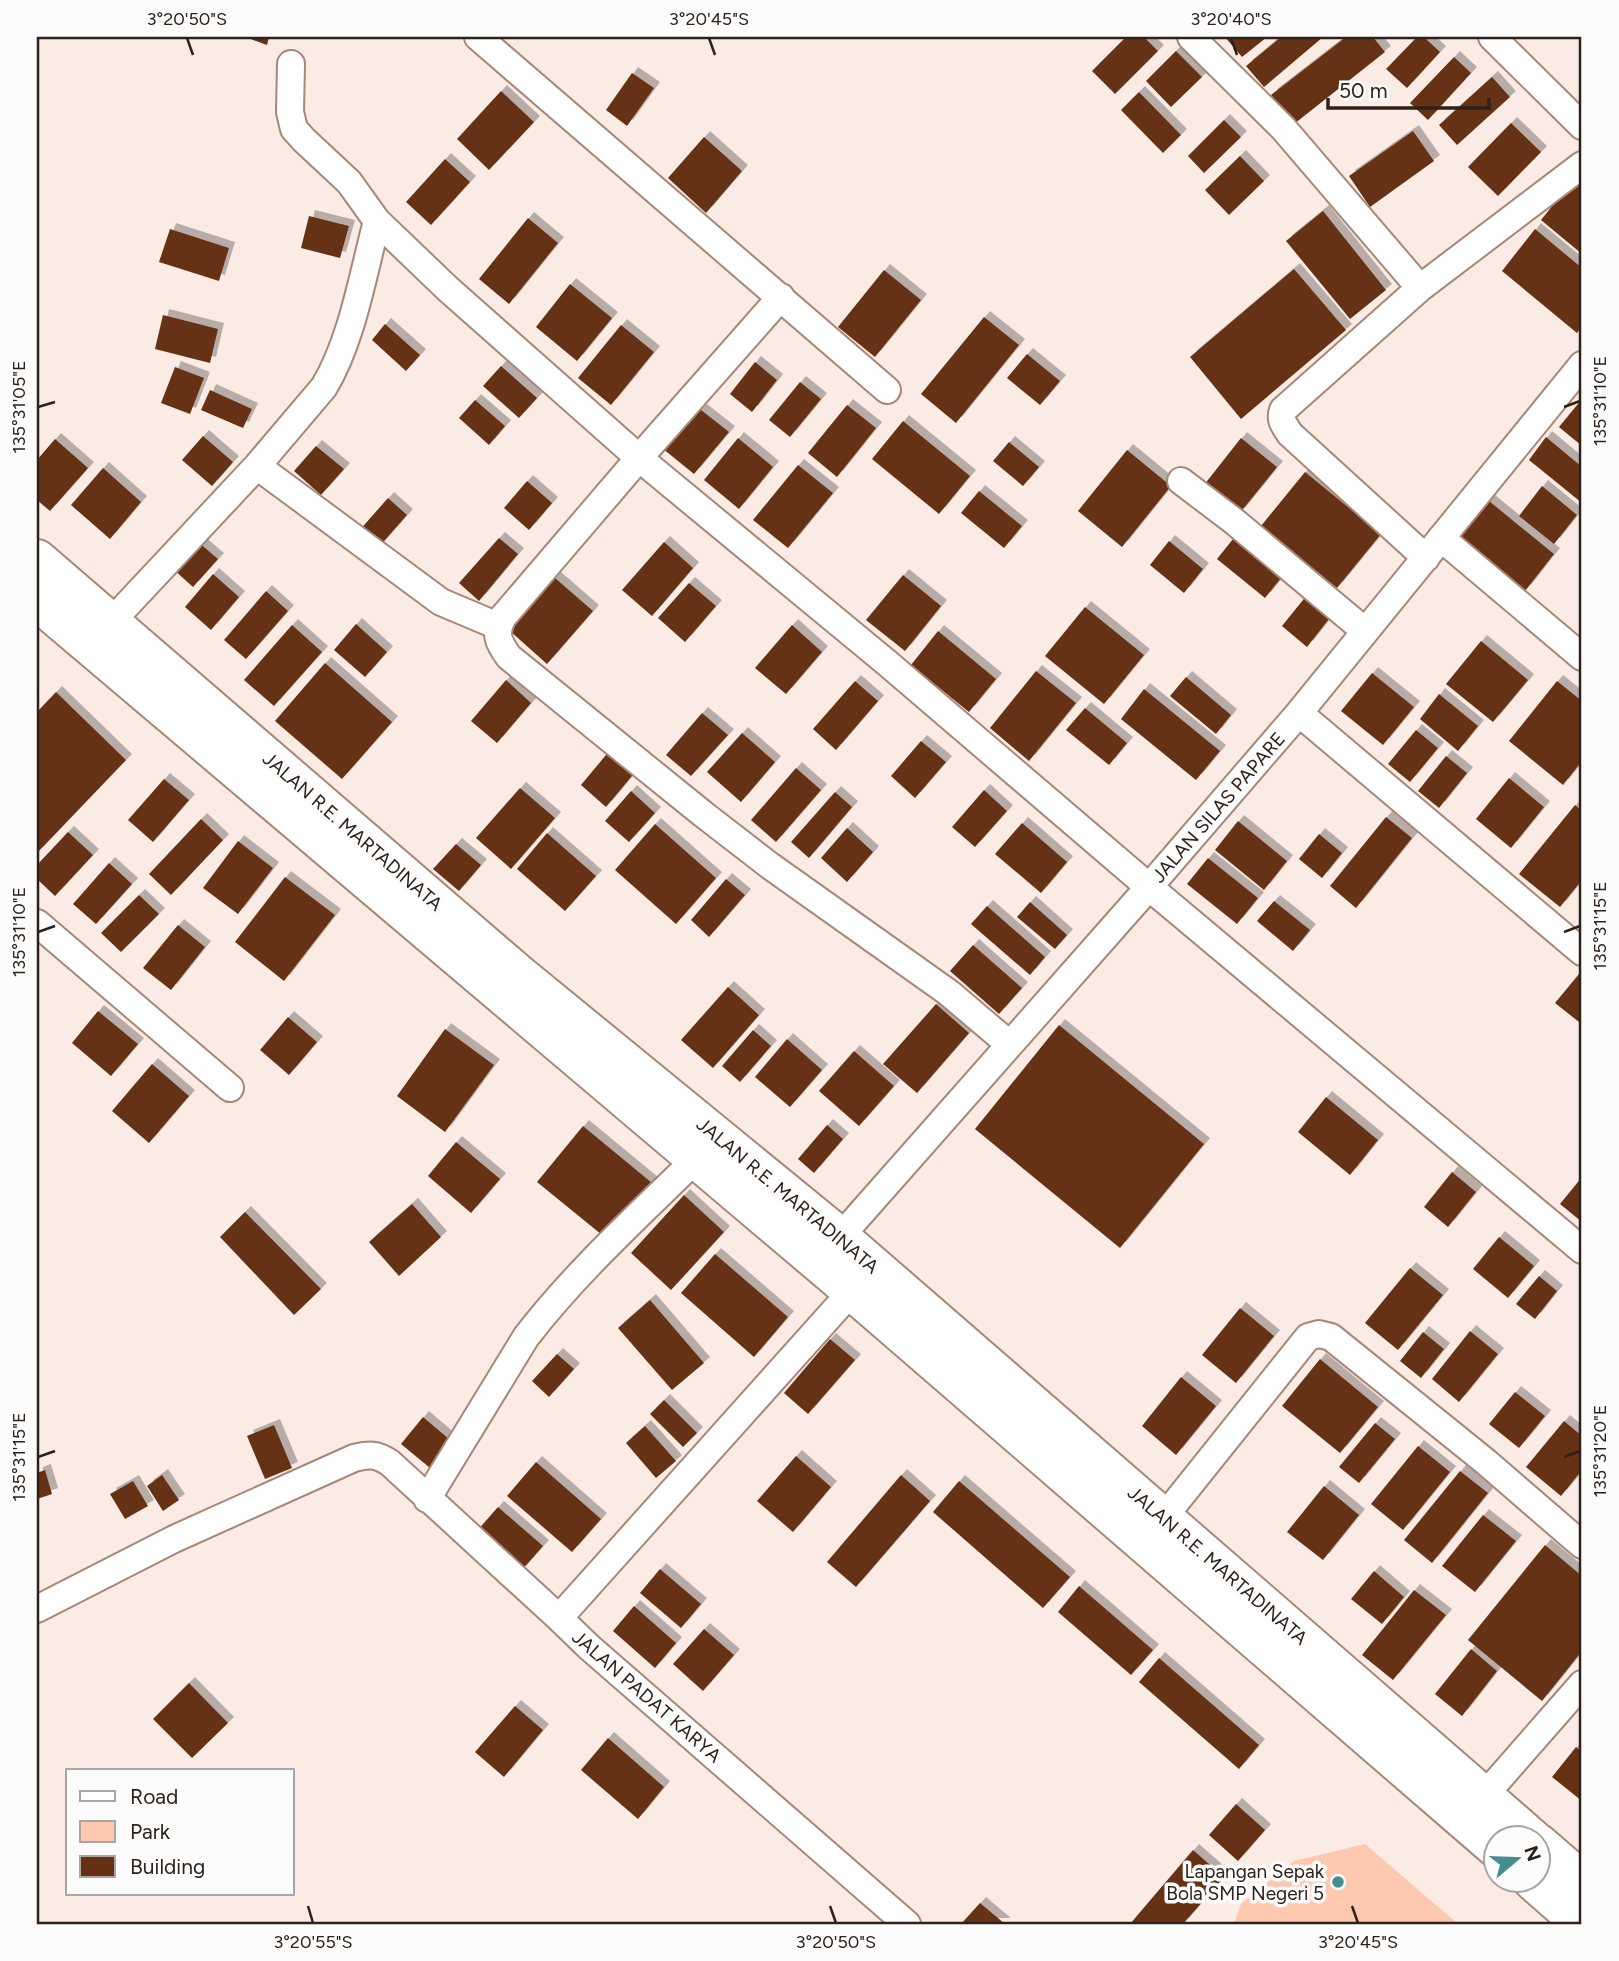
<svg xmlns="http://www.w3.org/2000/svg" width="1619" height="1961" font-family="Figtree,sans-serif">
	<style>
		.green { fill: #fcc9b0 }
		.building { fill: #653013; filter: url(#shadow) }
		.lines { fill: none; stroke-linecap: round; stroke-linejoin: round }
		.minor-casing { stroke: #a88777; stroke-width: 30 }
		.highway-casing { stroke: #a88777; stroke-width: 42 }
		.minor { stroke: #fff; stroke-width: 26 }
		.highway { stroke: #fff; stroke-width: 38 }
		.ticks { fill: none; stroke: #2e211a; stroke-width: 2.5 }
		.poi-dot { fill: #458d8f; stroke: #fcfcfc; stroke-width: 2.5 }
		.labels { text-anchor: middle; stroke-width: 7; stroke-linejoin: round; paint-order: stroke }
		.street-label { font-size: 19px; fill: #2e211a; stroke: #fcfcfc }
		.poi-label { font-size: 19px; fill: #2e211a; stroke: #fcfcfc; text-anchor: end }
		.neatline { fill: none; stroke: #2e211a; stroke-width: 2.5 }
		.ticks-label { font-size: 18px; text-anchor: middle; fill: #2e211a }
	</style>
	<defs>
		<filter id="shadow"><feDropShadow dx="6" dy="-6" stdDeviation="0" flood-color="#0004"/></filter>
	</defs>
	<rect width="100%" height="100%" fill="#faebe4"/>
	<path class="green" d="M1365,1844L1458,1924H1234L1241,1904L1294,1861Z"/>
	<path class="building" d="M245,37H269L267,45Z
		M1126,37H1144L1158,51L1115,94L1092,71Z
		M1225,37H1267L1242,57Z
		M1281,37H1323L1264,87L1246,66Z
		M1346,37H1373L1385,52L1294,124L1271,95Z
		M1417,37H1424L1440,52L1407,88L1386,69Z
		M1176,51L1202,77L1171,107L1146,81Z
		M1454,57L1471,73L1428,120L1410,103Z
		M632,73L654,88L627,126L606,110Z
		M1492,77L1510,97L1457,145L1439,125Z
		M501,91L534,122L489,170L457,139Z
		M1139,92L1181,135L1163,153L1121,110Z
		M1224,120L1241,137L1204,173L1188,156Z
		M1511,123L1541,152L1498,196L1468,167Z
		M1413,131L1434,161L1370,207L1349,176Z
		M704,137L742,171L706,213L668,178Z
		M1240,156L1264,181L1229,215L1205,190Z
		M445,159L470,182L431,225L406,202Z
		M1573,180L1582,188V254L1541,220Z
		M1323,211L1386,290L1350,319L1286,241Z
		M309,216L349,226L340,258L301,248Z
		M528,218L558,243L509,304L479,279Z
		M170,229L229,248L219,281L159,262Z
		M1535,229L1582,268V326L1577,333L1502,271Z
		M1294,269L1346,330L1241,419L1190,357Z
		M884,270L921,300L875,357L838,327Z
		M570,284L612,318L577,361L536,327Z
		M163,315L218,329L210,363L155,349Z
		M984,317L1019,345L956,423L921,394Z
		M385,324L420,355L406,371L372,340Z
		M621,325L654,352L611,405L578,378Z
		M1027,354L1060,381L1040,405L1007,378Z
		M755,362L777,380L752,412L730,394Z
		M501,366L537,398L519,418L483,386Z
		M175,367L204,378L190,414L161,403Z
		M800,382L821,399L790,437L769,420Z
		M210,390L252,409L243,428L201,410Z
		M1582,399V446L1559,427Z
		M475,400L505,426L489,445L459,418Z
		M847,405L876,428L837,477L808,453Z
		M696,406L729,432L694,474L662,448Z
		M903,421L970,476L939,514L872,459Z
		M203,436L233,462L212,486L182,460Z
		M1546,437L1582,467V503L1529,460Z
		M738,438L773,467L739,509L704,480Z
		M1241,438L1277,467L1239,514L1204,485Z
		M55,439L88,468L50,511L37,500V460Z
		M1009,442L1039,467L1023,486L993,461Z
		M316,446L344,469L321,495L294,471Z
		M1127,450L1171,486L1122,547L1078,511Z
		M798,465L833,493L788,548L753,520Z
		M103,468L141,502L110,539L71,505Z
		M1305,472L1381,534L1337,588L1261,526Z
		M527,481L552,503L529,530L504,508Z
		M1542,486L1577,515L1554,544L1519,516Z
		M979,491L1022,526L1004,548L961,513Z
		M388,498L407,515L377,549L358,532Z
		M1489,501L1554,554L1525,591L1459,537Z
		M1237,534L1285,573L1265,598L1217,559Z
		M499,538L518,554L479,601L459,583Z
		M197,541L218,559L193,587L173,569Z
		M1169,541L1203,569L1184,593L1150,565Z
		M664,542L693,568L652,616L622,590Z
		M213,574L239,597L211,630L185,607Z
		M903,575L941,606L905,651L866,620Z
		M555,578L593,611L547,664L510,631Z
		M689,583L716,606L685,642L658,618Z
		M266,591L288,611L246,659L224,640Z
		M1307,595L1332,615L1307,647L1282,626Z
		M1085,607L1144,655L1104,704L1045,656Z
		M356,624L387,652L365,677L334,650Z
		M292,625L322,652L274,706L244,680Z
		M792,625L822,652L786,694L755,668Z
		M938,631L996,679L969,712L911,665Z
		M1481,641L1528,680L1493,722L1446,684Z
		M325,663L392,722L342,779L275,721Z
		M1036,671L1076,703L1029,761L990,728Z
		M1372,673L1414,707L1383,745L1341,711Z
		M1186,677L1231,715L1216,734L1170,696Z
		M506,680L531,703L497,743L471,721Z
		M855,681L878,701L836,750L813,729Z
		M1557,681L1582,701V761L1563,785L1509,741Z
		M1144,689L1220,751L1196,780L1121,719Z
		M56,692L126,760L37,853V712Z
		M1439,694L1478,726L1458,751L1420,719Z
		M1085,708L1127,743L1109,765L1066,730Z
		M702,713L728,735L691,776L666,755Z
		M1416,730L1438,748L1410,782L1388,764Z
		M742,733L775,762L741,802L707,772Z
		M921,741L946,762L915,798L891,776Z
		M611,749L636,771L606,807L581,785Z
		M1446,756L1467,773L1439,808L1418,791Z
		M796,768L821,790L776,842L751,820Z
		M1509,778L1544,807L1511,848L1476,819Z
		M164,779L189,800L153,842L128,820Z
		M520,788L555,818L511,869L476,838Z
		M984,790L1007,811L975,847L952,827Z
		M631,791L655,813L629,842L605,821Z
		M835,792L852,807L809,858L791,842Z
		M1575,805L1582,811V880L1560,907L1519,874Z
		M1386,817L1412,838L1356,908L1330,886Z
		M201,819L223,840L171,895L149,874Z
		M1238,821L1287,861L1264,890L1215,850Z
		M1022,823L1067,862L1041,893L995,854Z
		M655,824L716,878L676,924L615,870Z
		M847,828L873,852L847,882L821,858Z
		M68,832L93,855L55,896L37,879V865Z
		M547,833L596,876L565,911L517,869Z
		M1319,834L1342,853L1322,878L1299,859Z
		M238,841L273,868L238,914L203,888Z
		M456,844L481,865L459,891L433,869Z
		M1208,858L1258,898L1237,924L1187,884Z
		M109,863L132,884L96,924L73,904Z
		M285,877L335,915L284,981L235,942Z
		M726,879L745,895L709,937L691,920Z
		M139,895L159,914L121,952L101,933Z
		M1274,901L1310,930L1293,951L1257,921Z
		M1030,902L1067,935L1055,949L1017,917Z
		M987,906L1045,957L1030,975L971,924Z
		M178,925L205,947L171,990L143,968Z
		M973,945L1022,988L999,1014L950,971Z
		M1579,974L1582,977V1018L1579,1022L1555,1003Z
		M728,987L759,1015L713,1068L681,1040Z
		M936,1004L969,1033L917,1093L883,1064Z
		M98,1011L138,1044L111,1076L72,1043Z
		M288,1017L317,1042L289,1075L260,1050Z
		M1059,1025L1204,1144L1120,1248L975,1129Z
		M445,1029L494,1065L445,1132L397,1096Z
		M753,1030L771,1046L740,1082L722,1066Z
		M787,1039L822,1070L790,1107L755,1077Z
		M854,1051L894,1086L859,1126L819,1091Z
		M152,1064L189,1096L149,1143L112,1111Z
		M1326,1097L1378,1140L1350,1175L1298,1132Z
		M827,1125L843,1139L814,1173L798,1159Z
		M583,1126L652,1183L607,1239L537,1182Z
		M456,1142L500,1179L471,1213L428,1176Z
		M1452,1172L1476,1192L1448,1227L1424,1207Z
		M1582,1177V1222L1560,1204Z
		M684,1195L724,1232L671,1290L631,1253Z
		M412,1204L441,1237L399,1276L369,1242Z
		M245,1212L321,1289L294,1315L220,1237Z
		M1499,1237L1534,1266L1508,1298L1473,1269Z
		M715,1254L788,1317L754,1357L681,1293Z
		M1410,1268L1443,1295L1398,1350L1365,1323Z
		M1539,1276L1557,1291L1535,1319L1516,1304Z
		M650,1300L704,1363L672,1390L618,1328Z
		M1240,1308L1274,1336L1236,1383L1202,1355Z
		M1470,1331L1498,1354L1459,1402L1432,1379Z
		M1423,1332L1444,1349L1421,1378L1400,1361Z
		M830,1339L855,1360L808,1414L784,1393Z
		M557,1354L574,1369L549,1397L532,1381Z
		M1320,1359L1378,1407L1340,1453L1282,1406Z
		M1181,1377L1216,1406L1176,1455L1142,1426Z
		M1515,1392L1545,1416L1519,1448L1489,1424Z
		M664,1400L697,1433L683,1447L650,1414Z
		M423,1417L456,1445L435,1472L401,1444Z
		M1564,1421L1582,1436V1470L1561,1496L1526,1467Z
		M1375,1423L1395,1439L1359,1483L1339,1467Z
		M274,1425L292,1468L265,1479L247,1436Z
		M645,1426L676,1461L656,1478L626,1443Z
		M1418,1446L1450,1472L1403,1530L1371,1504Z
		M796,1456L831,1487L793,1532L757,1501Z
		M536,1462L601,1519L572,1552L507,1496Z
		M45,1470L52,1494L37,1499V1473Z
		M1460,1471L1488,1493L1432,1563L1404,1540Z
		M162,1475L179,1500L163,1511L147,1486Z
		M901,1475L930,1501L856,1587L827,1562Z
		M133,1481L148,1506L125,1519L110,1494Z
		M959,1481L1070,1577L1043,1608L933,1512Z
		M1324,1486L1359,1515L1323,1560L1287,1532Z
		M498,1507L543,1546L521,1571L476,1532Z
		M1483,1515L1516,1541L1475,1592L1442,1566Z
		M1545,1545L1582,1576V1651L1542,1701L1468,1640Z
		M660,1569L701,1604L681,1628L640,1593Z
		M1374,1571L1404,1597L1382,1624L1351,1599Z
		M1079,1586L1153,1650L1131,1675L1058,1612Z
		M1414,1590L1446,1615L1393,1680L1362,1655Z
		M634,1606L676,1643L655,1668L613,1631Z
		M704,1629L734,1655L703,1691L673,1664Z
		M1471,1649L1497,1671L1462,1716L1435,1694Z
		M1159,1658L1259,1745L1239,1769L1139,1682Z
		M189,1683L228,1723L192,1758L153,1719Z
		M515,1706L543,1730L504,1777L475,1752Z
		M608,1738L664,1787L638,1819L581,1770Z
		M1576,1747L1582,1752V1801L1552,1777Z
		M1236,1804L1265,1830L1238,1861L1209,1835Z
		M1193,1850L1224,1877L1183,1924H1130Z
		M980,1903L1005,1924H961Z"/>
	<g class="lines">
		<g class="minor-casing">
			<path id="minor" d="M478,37L887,390
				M1191,37L1283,128L1420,288
				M1492,37L1582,126
				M291,64L290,112L294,129L304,140L349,182L377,221L448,289L639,458L886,662L1149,887L1582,1250
				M781,297L639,458L503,617C494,634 498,642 509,657L703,814L769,865L949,993L1009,1044
				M257,466L441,602L498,626
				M1181,481L1235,522L1365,631
				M1441,538L1582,657
				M1426,558L1290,434C1285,426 1279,420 1283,410L1420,288L1582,165
				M111,622L257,466L324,387C352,341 363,274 377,221
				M1299,713L1582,952
				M37,923L230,1088
				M840,1237L1149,887L1299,713L1582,365
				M852,1291L559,1618L589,1647L907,1924
				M427,1499L526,1337C576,1272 638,1216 696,1159
				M1164,1517L1308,1337L1319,1334L1331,1337L1486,1462L1582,1545
				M37,1609L174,1539L354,1458C369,1454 377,1454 390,1463L559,1618
				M1484,1796L1582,1684"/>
		</g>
		<g class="highway-casing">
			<path id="highway" d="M37,559L516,972L840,1237L1533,1839
				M37,601L852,1291L1496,1848
				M1538,1843L1582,1881
				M1533,1881L1582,1924"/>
		</g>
		<use href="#minor" class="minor"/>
		<use href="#highway" class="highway"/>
	</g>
	<path class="ticks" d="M187,38L193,55M709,38L715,55M1231,38L1237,55M38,407L55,402M1564,407L1580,401M38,932L55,926M1564,932L1580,926M38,1457L55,1451M1564,1457L1580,1451M308,1906L313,1923M830,1906L836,1923M1352,1906L1358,1923"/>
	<circle class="poi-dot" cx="1338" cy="1882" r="7"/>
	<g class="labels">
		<g class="street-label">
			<text transform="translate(1218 807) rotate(-49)" y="7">JALAN SILAS PAPARE</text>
			<text transform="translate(353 831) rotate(41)" y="7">JALAN R.E. MARTADINATA</text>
			<text transform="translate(788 1195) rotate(40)" y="7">JALAN R.E. MARTADINATA</text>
			<text transform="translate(1218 1565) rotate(41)" y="7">JALAN R.E. MARTADINATA</text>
			<text transform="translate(647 1696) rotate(41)" y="7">JALAN PADAT KARYA</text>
		</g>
		<g class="poi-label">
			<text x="1324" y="1878">Lapangan Sepak<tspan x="1324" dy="22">Bola SMP Negeri 5</tspan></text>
		</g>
	</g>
	<rect width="1619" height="1961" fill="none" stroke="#fcfcfc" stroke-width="77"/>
	<rect x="66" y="1769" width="228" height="126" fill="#fcfcfc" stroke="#aaa4a2" stroke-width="2"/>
	<rect x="80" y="1791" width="35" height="10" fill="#ffffff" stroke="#aaa4a2" stroke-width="2"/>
	<text x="130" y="1804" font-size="21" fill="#2e211a">Road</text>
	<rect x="80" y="1821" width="35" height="21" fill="#fcc9b0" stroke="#aaa4a2" stroke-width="2"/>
	<text x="130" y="1839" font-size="21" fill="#2e211a">Park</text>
	<rect x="80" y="1856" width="35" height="21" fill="#653013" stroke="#aaa4a2" stroke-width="2"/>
	<text x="130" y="1874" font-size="21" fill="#2e211a">Building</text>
	<g transform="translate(1517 1859) rotate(71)"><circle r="33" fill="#fcfcfc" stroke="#aaa4a2" stroke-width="2"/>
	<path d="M0-5L12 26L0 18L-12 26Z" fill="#458d8f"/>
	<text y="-10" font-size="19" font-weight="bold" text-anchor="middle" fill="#2e211a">N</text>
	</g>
	<path d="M1328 98v10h161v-10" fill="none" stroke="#2e211a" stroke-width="3.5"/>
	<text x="1339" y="98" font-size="21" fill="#2e211a" stroke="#fcfcfc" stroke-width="5" paint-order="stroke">50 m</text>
	<rect x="38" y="38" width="1542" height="1885" class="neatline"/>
	<g class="ticks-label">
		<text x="187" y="25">3°20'50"S</text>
		<text x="709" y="25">3°20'45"S</text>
		<text x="1231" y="25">3°20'40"S</text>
		<text transform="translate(1600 401) rotate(-90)" y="6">135°31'10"E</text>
		<text transform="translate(19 407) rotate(-90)" y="6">135°31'05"E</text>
		<text transform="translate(1600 926) rotate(-90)" y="6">135°31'15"E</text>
		<text transform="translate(19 932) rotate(-90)" y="6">135°31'10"E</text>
		<text transform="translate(1600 1451) rotate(-90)" y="6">135°31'20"E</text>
		<text transform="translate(19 1457) rotate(-90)" y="6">135°31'15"E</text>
		<text x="313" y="1948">3°20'55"S</text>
		<text x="836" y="1948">3°20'50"S</text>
		<text x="1358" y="1948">3°20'45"S</text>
	</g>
</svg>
